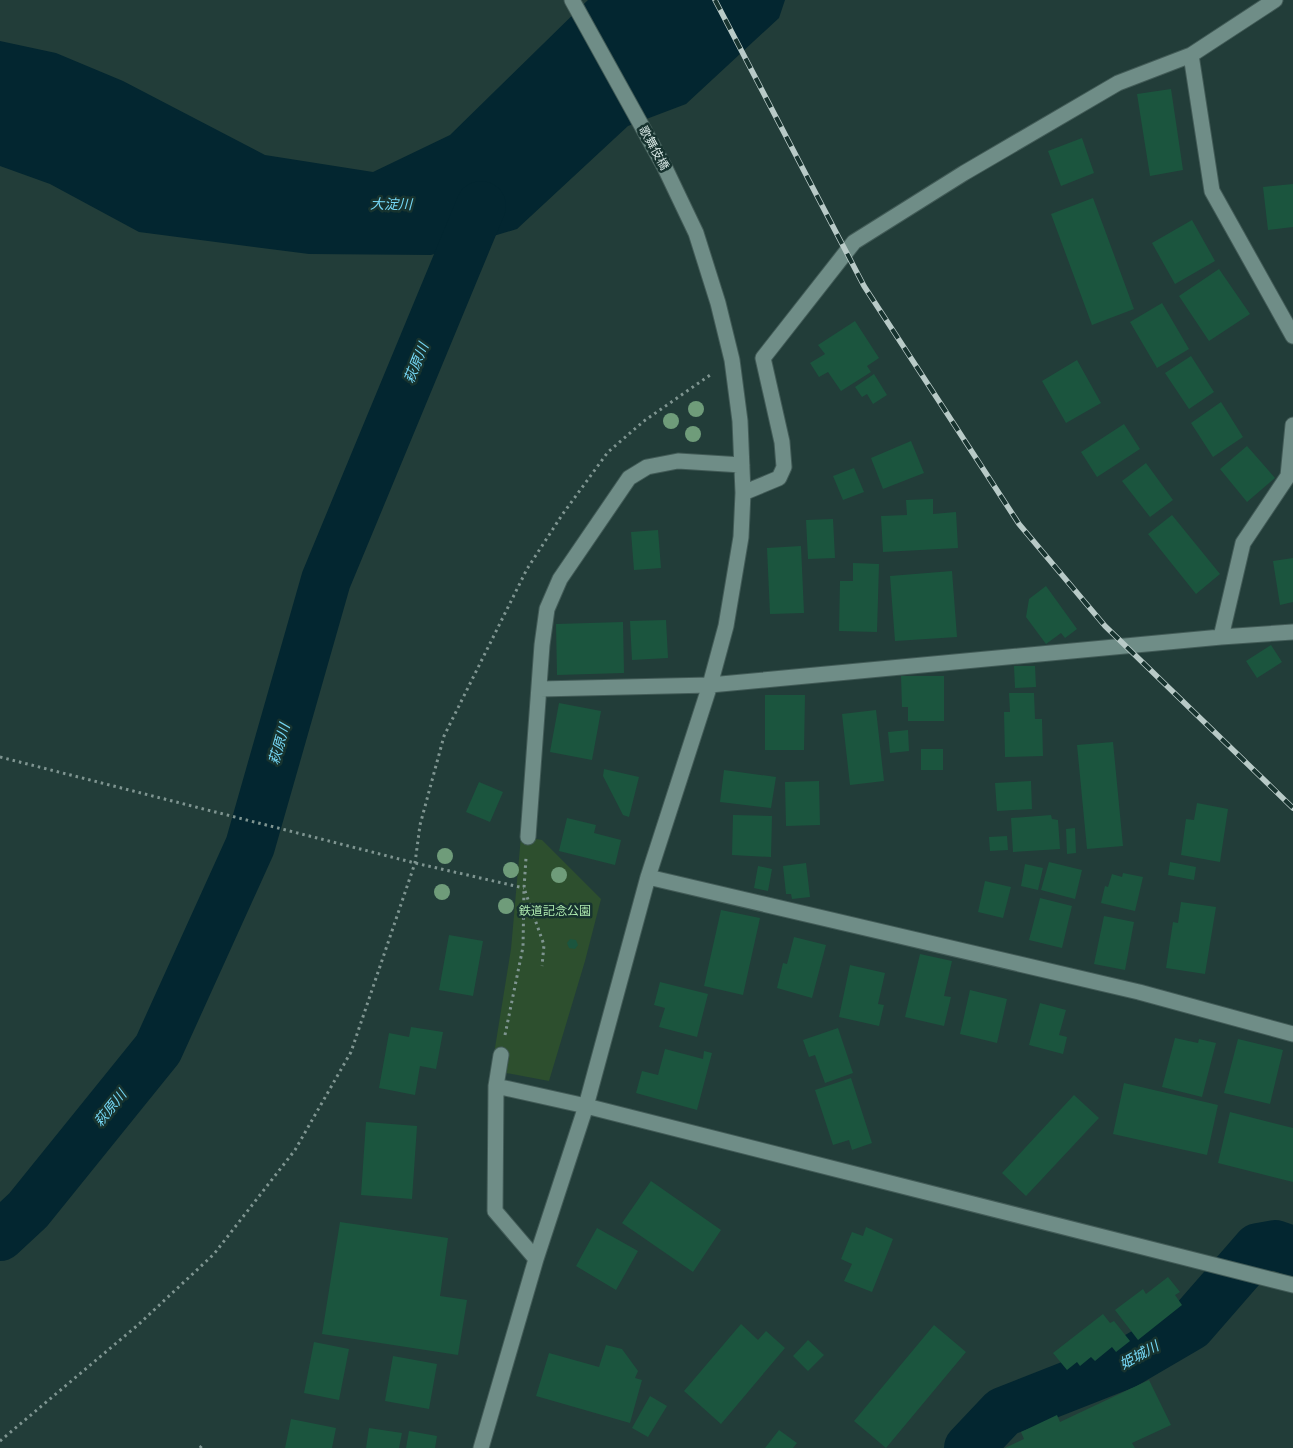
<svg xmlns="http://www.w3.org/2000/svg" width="1293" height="1448" font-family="Arial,'Noto Sans JP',sans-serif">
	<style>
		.green { fill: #2d4f2e }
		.water { fill: #032630 }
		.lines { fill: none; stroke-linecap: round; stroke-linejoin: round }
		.river { stroke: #032630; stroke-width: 50 }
		.building { fill: #1b553e }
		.minor-casing { stroke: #425b57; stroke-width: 17 }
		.path { stroke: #7f9591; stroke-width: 3; stroke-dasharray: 2.5 4; stroke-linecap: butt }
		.minor { stroke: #6f8d87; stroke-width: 15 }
		.rail-casing { stroke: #b8cac7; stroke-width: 5.5 }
		.rail { stroke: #17332f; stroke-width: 4; stroke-dasharray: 11; stroke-linecap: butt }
		.tree { fill: #6f9c7a }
		.labels { text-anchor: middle; stroke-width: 5; stroke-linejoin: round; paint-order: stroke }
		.street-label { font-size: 12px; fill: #d8e8e5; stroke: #17332f }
		.park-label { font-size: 12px; fill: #aeeaaf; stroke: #17332f }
		.water-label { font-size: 14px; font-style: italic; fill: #75d7f5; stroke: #17332f }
	</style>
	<rect width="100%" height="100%" fill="#223d39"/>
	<path class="green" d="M521,836L542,840L601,899L585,961L549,1081L506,1073L509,1057L494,1054L511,949Z"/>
	<path class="water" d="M588,0H785L779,18L686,104L628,126L517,229L431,255L309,254L139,232L50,184L0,166V41L56,53L123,81L265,155L373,172L450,135Z"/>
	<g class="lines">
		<path class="river" d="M0,1236L28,1210L158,1049L250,846L326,580L481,206
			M969,1448L1003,1412L1125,1364L1190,1326L1258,1248L1275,1245L1293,1251"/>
	</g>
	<path class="building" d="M1171,89L1183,170L1150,176L1137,94Z
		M1082,138L1094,173L1061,186L1048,151Z
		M1293,184V227L1268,230L1263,187Z
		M1093,198L1134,309L1092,325L1051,214Z
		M1192,220L1215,261L1175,284L1152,243Z
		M1219,269L1250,314L1209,341L1179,296Z
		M1162,303L1189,349L1157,368L1130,322Z
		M855,321L879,358L867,366L871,372L841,391L828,372L819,377L810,363L825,354L818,345Z
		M1191,356L1214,392L1189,409L1165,373Z
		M1077,360L1101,403L1066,423L1042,381Z
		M874,374L887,395L873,404L867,394L862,397L855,387Z
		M1221,402L1243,437L1213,457L1191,423Z
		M1124,424L1140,449L1097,477L1081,452Z
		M911,441L924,473L883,489L871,458Z
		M1247,446L1275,478L1247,502L1220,469Z
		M1146,463L1173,500L1150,517L1122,481Z
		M854,468L864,492L843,500L833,476Z
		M933,499V514L956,512L958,548L883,552L881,516L907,515L906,500Z
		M1172,515L1220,574L1196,594L1148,534Z
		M833,519L835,558L808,559L806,520Z
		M658,530L661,568L634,570L631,532Z
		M801,546L804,613L770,614L767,548Z
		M1293,558V602L1280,605L1273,561Z
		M853,563L879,564L877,632L839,631L840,581H853Z
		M952,571L957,637L895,641L890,576Z
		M1046,586L1077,629L1065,638L1061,633L1046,644L1026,617L1029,599Z
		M666,620L668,658L632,660L630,621Z
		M623,622L624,673L557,675L556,624Z
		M1271,645L1282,662L1257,678L1246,661Z
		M1014,666H1035L1036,687L1015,688Z
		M901,676H944V721H908V707H902Z
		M1009,693H1034L1035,719H1042L1043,756L1005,757L1004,712H1010Z
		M765,695H805L804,750H765Z
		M559,703L601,711L592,760L550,752Z
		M876,710L884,781L850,785L842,714Z
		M908,730L909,751L890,753L888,732Z
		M1113,742L1123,846L1087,849L1077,745Z
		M921,749H943V770H921Z
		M604,769L639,777L629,817L623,815L603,776Z
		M724,770L776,777L771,808L720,802Z
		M819,781L820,825L786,826L785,782Z
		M1031,781L1032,809L997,811L995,783Z
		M479,782L503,792L490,822L466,812Z
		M1197,803L1228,809L1220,862L1181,855L1186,819L1194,820Z
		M733,815L772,816L771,857L732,855Z
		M1051,815L1052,819L1058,820L1060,849L1013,852L1011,818Z
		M567,818L596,825L594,833L621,840L615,865L559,851Z
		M1075,828L1076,853L1067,854L1066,829Z
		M1007,836L1008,850L990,851L989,837Z
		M1049,862L1082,870L1075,899L1041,890Z
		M1170,862L1196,867L1194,880L1168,875Z
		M806,863L810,897L792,899L791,894H786L783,866Z
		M1025,864L1043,868L1038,890L1021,886Z
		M758,866L772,869L768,891L754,888Z
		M1123,873L1143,877L1135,911L1101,903L1105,886L1108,887L1112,874L1122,877Z
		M985,881L1011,887L1003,918L978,912Z
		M1040,898L1072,906L1062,948L1029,940Z
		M1181,902L1216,907L1205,974L1166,968L1173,922L1178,923Z
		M721,910L760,918L743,995L704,986Z
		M1104,916L1134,922L1125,970L1094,964Z
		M449,935L483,941L473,996L439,990Z
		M794,937L826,945L812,998L777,988L783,963L787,964Z
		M570,939L576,940L578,945L575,949L569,948L567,943Z
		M920,954L952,961L944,996L951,997L944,1026L905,1017Z
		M850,965L885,973L878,1004L884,1005L879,1026L839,1017Z
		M660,982L708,994L697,1037L659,1027L665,1008L654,1005Z
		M970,990L1007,999L997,1043L960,1034Z
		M1040,1003L1066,1010L1059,1035L1067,1037L1063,1054L1029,1045Z
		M411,1027L443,1032L436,1069L420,1066L415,1095L379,1088L389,1033L409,1037Z
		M838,1028L853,1073L825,1083L815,1055L809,1057L803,1040Z
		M1175,1038L1198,1043L1199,1039L1216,1043L1202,1097L1162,1087Z
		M1238,1039L1283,1050L1270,1104L1224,1093Z
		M665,1049L703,1059L704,1051L712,1053L697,1110L636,1093L642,1071L658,1075Z
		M851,1078L872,1143L852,1150L849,1140L833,1145L815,1090Z
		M1124,1083L1218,1105L1207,1155L1113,1134Z
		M1074,1095L1099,1118L1026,1196L1002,1173Z
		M1230,1112L1293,1128V1182L1218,1163Z
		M366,1122L417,1126L412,1199L361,1195Z
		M651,1181L721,1230L693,1272L622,1223Z
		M340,1222L448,1238L440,1296L467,1300L458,1355L322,1334Z
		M866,1227L893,1239L872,1292L844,1281L852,1264L841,1259L852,1232L863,1236Z
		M597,1228L638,1251L616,1290L576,1266Z
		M1168,1277L1180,1292L1175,1295L1182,1305L1138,1340L1115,1310L1143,1289L1146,1294Z
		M1103,1314L1110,1323L1114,1321L1130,1341L1116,1352L1112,1347L1095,1361L1091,1357L1080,1366L1077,1362L1067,1370L1053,1353Z
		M741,1324L758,1340L766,1331L785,1348L721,1424L684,1391Z
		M934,1325L966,1352L886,1448L854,1421Z
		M808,1340L824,1355L808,1371L793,1356Z
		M314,1342L349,1349L339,1400L304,1393Z
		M606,1345L622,1349L638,1371L635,1378L642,1380L630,1423L536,1396L549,1353L599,1367Z
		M393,1356L437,1364L429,1409L385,1401Z
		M1149,1380L1171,1425L1132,1443L1135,1448H1005L1024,1439L1021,1432L1057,1415L1060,1422Z
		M650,1396L667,1406L648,1437L632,1428Z
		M291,1419L336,1428L332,1448H285Z
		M369,1428L402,1433L399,1448H366Z
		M779,1430L797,1443L793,1448H765Z
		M409,1431L437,1436L435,1448H406Z"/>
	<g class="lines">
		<g class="minor-casing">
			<path id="minor" d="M1191,55L1212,191L1293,336
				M743,493L779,478L784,467L782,442L763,358L854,242L964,173L1118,83L1191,55L1275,0
				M1221,637L1243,543L1288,476L1293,425
				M540,689L710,685L1221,637L1293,632
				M528,837L542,645L547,609L560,579L629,478L647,467L678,461L742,465
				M648,877L1139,992L1293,1034
				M501,1055L496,1086L495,1211L536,1259
				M496,1086L586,1106L1293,1285
				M481,1448L536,1259L586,1106L648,877L710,685L726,626L741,537L743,493L740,421L732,360L718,303L696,233L665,168L572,0"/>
		</g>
		<path class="path" d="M0,757L415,863L524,888
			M525,891L544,945L542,966
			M505,1035L523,947L524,888L526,858
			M0,1441L139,1324L214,1254L295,1150L351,1052L415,863L420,825L444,736L527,569L562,515L608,452L644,421L713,373
			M200,1448L203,1444"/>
		<use href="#minor" class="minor"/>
		<g class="rail-casing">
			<path id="rail" d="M715,0L864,286L1019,524L1105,626L1293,808"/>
		</g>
		<use href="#rail" class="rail"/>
	</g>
	<g class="tree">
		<circle cx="696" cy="409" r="8"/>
		<circle cx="671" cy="421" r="8"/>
		<circle cx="693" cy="434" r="8"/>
		<circle cx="445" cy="856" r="8"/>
		<circle cx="511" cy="870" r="8"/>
		<circle cx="559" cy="875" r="8"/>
		<circle cx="442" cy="892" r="8"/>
		<circle cx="506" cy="906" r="8"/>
	</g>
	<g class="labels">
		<g class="street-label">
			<text transform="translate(654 148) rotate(61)" y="4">歌舞伎橋</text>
		</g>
		<g class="park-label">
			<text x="555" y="915">鉄道記念公園</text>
		</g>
		<g class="water-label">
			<text transform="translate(391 204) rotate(1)" y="5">大淀川</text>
			<text transform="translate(416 363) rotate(-68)" y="5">萩原川</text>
			<text transform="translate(279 744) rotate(-74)" y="5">萩原川</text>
			<text transform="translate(110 1108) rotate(-51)" y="5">萩原川</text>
			<text transform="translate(1139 1355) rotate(-29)" y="5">姫城川</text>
		</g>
	</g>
</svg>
